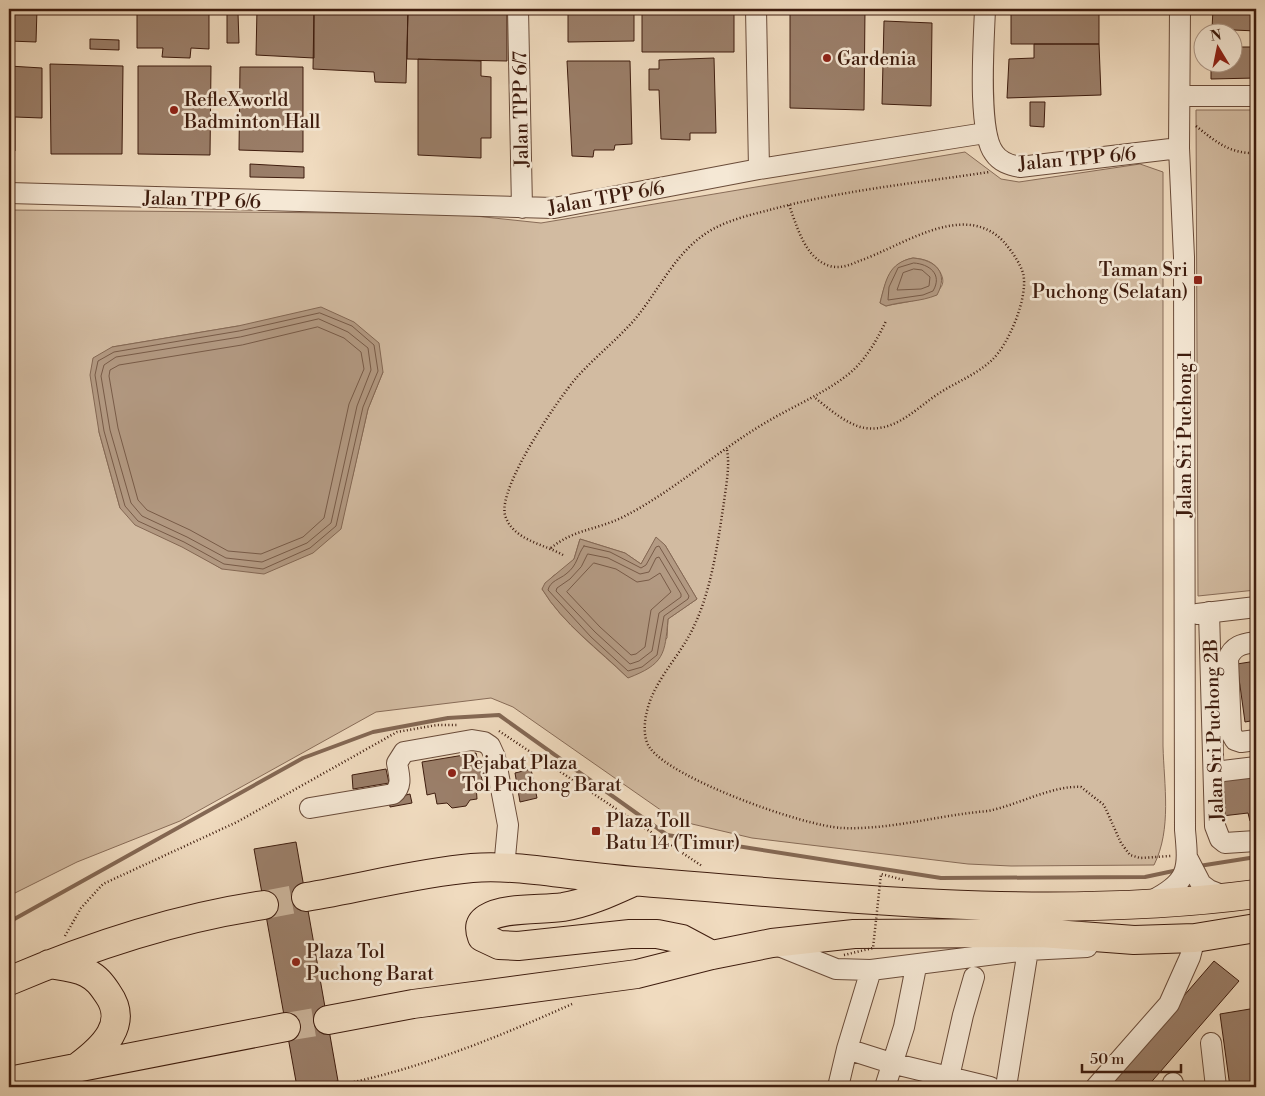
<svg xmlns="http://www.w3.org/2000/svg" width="1265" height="1096" font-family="'Libre Bodoni',serif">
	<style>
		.green { fill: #d2bba1; stroke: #886c58; fill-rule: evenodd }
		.water { fill: #b39a83; stroke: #846854 }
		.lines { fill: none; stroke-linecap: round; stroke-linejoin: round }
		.shore { stroke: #785b48; stroke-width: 1 }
		.stream { stroke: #846854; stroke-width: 4 }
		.building { fill: #9b7f6a; stroke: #3e1c0e }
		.highway-tunnel { stroke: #ccb59c; stroke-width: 28; stroke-dasharray: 28 14; stroke-linecap: butt }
		.minor-casing { stroke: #6a4c3a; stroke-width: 22 }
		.highway-casing { stroke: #3e1c0e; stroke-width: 30 }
		.path { stroke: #3e1c0e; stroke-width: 2.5; stroke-dasharray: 1 2.5; stroke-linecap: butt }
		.minor { stroke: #f5e8d5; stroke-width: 20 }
		.highway { stroke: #f0dbbf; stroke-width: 28 }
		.path-bridge { stroke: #3e1c0e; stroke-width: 2.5; stroke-dasharray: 1 2.5; stroke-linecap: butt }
		.poi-dot { fill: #8f2418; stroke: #f5e8d5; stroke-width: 2 }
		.labels { text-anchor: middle; stroke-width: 5; stroke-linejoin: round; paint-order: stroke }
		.poi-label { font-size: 19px; fill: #3e1c0e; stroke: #f5e8d5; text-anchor: start }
		.street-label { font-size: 19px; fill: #3e1c0e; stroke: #f5e8d5 }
	</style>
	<rect width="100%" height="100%" fill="#f0dbbf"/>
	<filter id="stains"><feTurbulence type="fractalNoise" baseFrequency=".004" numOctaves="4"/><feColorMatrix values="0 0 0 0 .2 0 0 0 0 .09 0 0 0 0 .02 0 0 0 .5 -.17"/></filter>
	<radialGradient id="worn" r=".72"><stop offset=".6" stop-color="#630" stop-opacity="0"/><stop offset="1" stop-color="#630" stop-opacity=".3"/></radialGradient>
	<path class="green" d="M1196,110H1256V590L1198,596Z
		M965,152L1001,179L1019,182L1140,164L1163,172V746C1164,785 1172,829 1154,865L1011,866L968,864L752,838L675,820L513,707L491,698L376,712L180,821L77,862L9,896V210L456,214L541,223ZM913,258C924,259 934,261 940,272C956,299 900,302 886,306L880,303C885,283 890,262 913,258ZM238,326L383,372L368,409L352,479L222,569L120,508L99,432L112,347ZM656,538L665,545L697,599L668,619L667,638L628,678C599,650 563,624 542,589L553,576L563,570L574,559L580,539L625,553L641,564Z"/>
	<path class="water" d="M913,258C936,260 949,273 937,295C920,302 903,301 886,306L880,303C886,280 888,263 913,258Z
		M321,307L354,322L379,343L383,372L368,409L341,529L313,553L264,574L222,569L182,547L135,525L120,508L99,432L90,375L93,358L112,347L238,326Z
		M656,537L665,545L697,599L668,619C665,655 664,664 628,678C599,649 563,624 542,589L545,583L574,559L580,539L625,553L641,564Z"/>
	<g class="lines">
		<path class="shore" d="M914,263C929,264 943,274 933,291L923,295L888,300L889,287L898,268Z
			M914,269L922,270L930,277L929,286L921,289L897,290L903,273Z
			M320,313L352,326L374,345L378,371L363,407L336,526L310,548L263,569L224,564L184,542L138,521L125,506L104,431L95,375L98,361L114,352L239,331Z
			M319,319L348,332L368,348L371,370L357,406L331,523L307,543L262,562L226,558L187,537L142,516L131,503L110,430L101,376L104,365L116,357L240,337Z
			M318,327L344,338L361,352L364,369L349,404L324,518L303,537L261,554L228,551L190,530L147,510L138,500L118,428L109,376L110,370L119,365L242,345Z
			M584,546L610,552L641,568L646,565L656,547L659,546L689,596L688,599L664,616L657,655L642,667L628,671L591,637L548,590C550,581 560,579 566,574C578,565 577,555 584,546Z
			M588,554L608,558L640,574L649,572L656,558L659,557L681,594V597L659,613L652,651L639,661L630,664L595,632L556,591L557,588L570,579L581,567Z
			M594,563L616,569L637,582L649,580L660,573L671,592L651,610L645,647L636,654L631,655L600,627L567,592Z"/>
		<path class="stream" d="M1199,866L1256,857
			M9,922L303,758L373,732L448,718L499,715L667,835L941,878L1145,877L1178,870"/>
	</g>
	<path class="building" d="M9,9H37L36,42L9,41Z
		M137,9H209V49L191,48L190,58L162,57L163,48H137Z
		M257,9H314V58L256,55Z
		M314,9H408L406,83L375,82L374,72L313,69Z
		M408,9H507V61L407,59Z
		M568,9H634V41L568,42Z
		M642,9H734V52H642Z
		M790,9H865L864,110L790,108Z
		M873,9H962V13H873Z
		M1011,9H1099V44H1011Z
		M1213,9H1256V31L1212,29Z
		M227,13H238L239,43H227Z
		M884,21L932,23L931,106L882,104Z
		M90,39L119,40V50L90,49Z
		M1034,44H1099L1101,95L1007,98L1009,59L1034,58Z
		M1232,47H1256V78L1211,79V62H1232Z
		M714,58L716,133H690V140L661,139L659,90H649V69H659V60Z
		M418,59L481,61V76L491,77V138H481V158L418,155Z
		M567,61H630L632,144L615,145L614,150H594L593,157L572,156Z
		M50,64L123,66L122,154H51Z
		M9,66L42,68V118L15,117V151H9Z
		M138,66H211L210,155L138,154Z
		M240,67H303V152L239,150Z
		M1030,102H1045L1044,127L1030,126Z
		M250,164L304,167V178L250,177Z
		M1256,661V720L1245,722L1237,664Z
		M476,753L483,784L476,785L477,799L470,800L466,806L452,808L447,803L437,804L435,793L427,795L422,762Z
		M386,769L389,783L353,789L352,775Z
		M531,769L537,798L520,802L515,773Z
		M1256,774V826L1250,821L1248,813L1222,816L1224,779Z
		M410,794L412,803L390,807L389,799Z
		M296,842L338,1081L307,1087H297L254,849Z
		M1214,961L1239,981L1147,1087H1105Z
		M1256,1008V1087H1230L1220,1014Z"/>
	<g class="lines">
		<path class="highway-tunnel" d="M264,905L306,897
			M286,1027L328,1020"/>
		<g class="minor-casing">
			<path id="minor" d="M518,9L522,208
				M756,9L759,169
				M985,9C984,39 977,131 994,153C1000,162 1009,165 1020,167L1179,148
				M1180,96H1256
				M9,193L554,208L759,169L985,133
				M1209,612L1215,826L1220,839L1225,843L1256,841
				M1197,614L1256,607
				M1256,642C1243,644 1233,645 1228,659L1231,733L1235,740L1241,742L1256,740
				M1215,772L1256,767
				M310,808L393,794C403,786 399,775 397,763L404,752L472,740L484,742L490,746L495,757L508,825L504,868
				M1188,859L1201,884L1209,890L1227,897
				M1151,901C1189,882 1189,870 1185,830L1184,257L1179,148L1180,9
				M774,944L836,969L871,970L1028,950L1087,947
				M1211,1043L1216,1087
				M847,1049L891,1063L990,1087
				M949,1077L963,1015L974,977
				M1173,1083L1174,1087
				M838,1087L847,1049L871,970
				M885,1087L904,1027L915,972
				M1006,1087L1028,950
				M1096,1087L1169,1004L1190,957L1195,938"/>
		</g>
		<g class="highway-casing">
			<path id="highway" d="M631,883C609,893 587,903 563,907C542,910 504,907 487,918C479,923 479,929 482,937L499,945L518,946L630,934H657L682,939L712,955
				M306,897C361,888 416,873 472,868C509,865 549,872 586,876C626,881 666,884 706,887C889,903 1074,918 1256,894
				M49,964C61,966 76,967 87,973C97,978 102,985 108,994C129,1024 103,1048 79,1066
				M9,981C91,946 175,918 264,905
				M328,1020L413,1004L637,974L712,955L772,943L854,934L1041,933L1134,940L1195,938L1256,928
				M9,1081L286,1027"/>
		</g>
		<path class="path" d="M1196,126C1216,142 1230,154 1256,153
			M789,205C797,226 805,259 830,266C840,269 850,265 859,261C901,247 963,200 1003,241C1011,250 1019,261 1023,273C1029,296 1009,344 992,360C976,375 956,382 938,394C915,409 896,432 865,428C847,425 828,408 814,397
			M727,450C730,466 726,486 724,502C717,547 711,596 689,636C675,661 653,684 647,711C644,722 643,739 650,748C672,779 803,826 842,828C891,830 939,815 988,811C1018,805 1053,785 1081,787L1104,805L1121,843L1130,855L1140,858L1171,856
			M551,548C574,529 597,530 623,517C674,491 716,452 765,423C793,406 824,394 850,373C866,359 877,340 886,321
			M563,555C544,544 512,540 505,515C498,487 558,399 577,377C596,356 618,339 636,318C662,286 677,248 715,228C732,219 754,214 773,209C844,190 917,183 989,172
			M499,731L702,866
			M65,936L81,908L103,884L237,822L397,732L437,725H457
			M102,1082L109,1087
			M330,1087C415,1071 494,1039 572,1004"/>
		<use href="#minor" class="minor"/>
		<use href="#highway" class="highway"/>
		<path class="path-bridge" d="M844,955L873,948L881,874L904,880"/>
	</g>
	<g class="poi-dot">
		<circle cx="827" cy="58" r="5"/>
		<circle cx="174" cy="110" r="5"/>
		<rect x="1193" y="275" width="10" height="10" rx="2.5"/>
		<circle cx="452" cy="773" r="5"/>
		<rect x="591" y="826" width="10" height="10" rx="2.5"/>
		<circle cx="296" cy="962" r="5"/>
	</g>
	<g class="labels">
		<g class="poi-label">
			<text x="837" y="65">Gardenia</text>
			<text x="184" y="106">RefleXworld<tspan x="184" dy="22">Badminton Hall</tspan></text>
			<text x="1188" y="276" text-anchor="end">Taman Sri<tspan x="1188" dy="22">Puchong (Selatan)</tspan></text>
			<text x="462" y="769">Pejabat Plaza<tspan x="462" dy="22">Tol Puchong Barat</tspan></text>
			<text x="606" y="827">Plaza Toll<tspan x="606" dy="22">Batu 14 (Timur)</tspan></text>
			<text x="306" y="958">Plaza Tol<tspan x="306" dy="22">Puchong Barat</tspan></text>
		</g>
		<g class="street-label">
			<text transform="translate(520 109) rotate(-91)" y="7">Jalan TPP 6/7</text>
			<text transform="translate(1077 158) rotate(-5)" y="7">Jalan TPP 6/6</text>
			<text transform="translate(606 197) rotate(-10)" y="7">Jalan TPP 6/6</text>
			<text transform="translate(202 199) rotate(2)" y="7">Jalan TPP 6/6</text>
			<text transform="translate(1184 434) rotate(-90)" y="7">Jalan Sri Puchong 1</text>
			<text transform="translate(1213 730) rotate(-92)" y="7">Jalan Sri Puchong 2B</text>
		</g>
	</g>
	<rect width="1265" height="1096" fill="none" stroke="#f0dbbf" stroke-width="30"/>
	<rect x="10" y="10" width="1245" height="1076" fill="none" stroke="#3e1c0e" stroke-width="2.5"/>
	<rect x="15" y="15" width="1235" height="1066" fill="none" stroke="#3e1c0e"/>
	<g transform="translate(1218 48) rotate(350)"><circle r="24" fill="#f5e8d5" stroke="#ac9685"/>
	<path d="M0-4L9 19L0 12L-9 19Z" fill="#8f2418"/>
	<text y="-8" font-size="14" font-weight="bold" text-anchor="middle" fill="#3e1c0e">N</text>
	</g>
	<path d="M1082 1064v8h99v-8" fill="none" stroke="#3e1c0e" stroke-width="2.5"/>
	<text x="1090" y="1064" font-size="15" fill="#3e1c0e" stroke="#f5e8d5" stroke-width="4" paint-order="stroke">50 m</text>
	<rect width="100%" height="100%" filter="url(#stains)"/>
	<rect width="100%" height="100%" fill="url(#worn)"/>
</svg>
